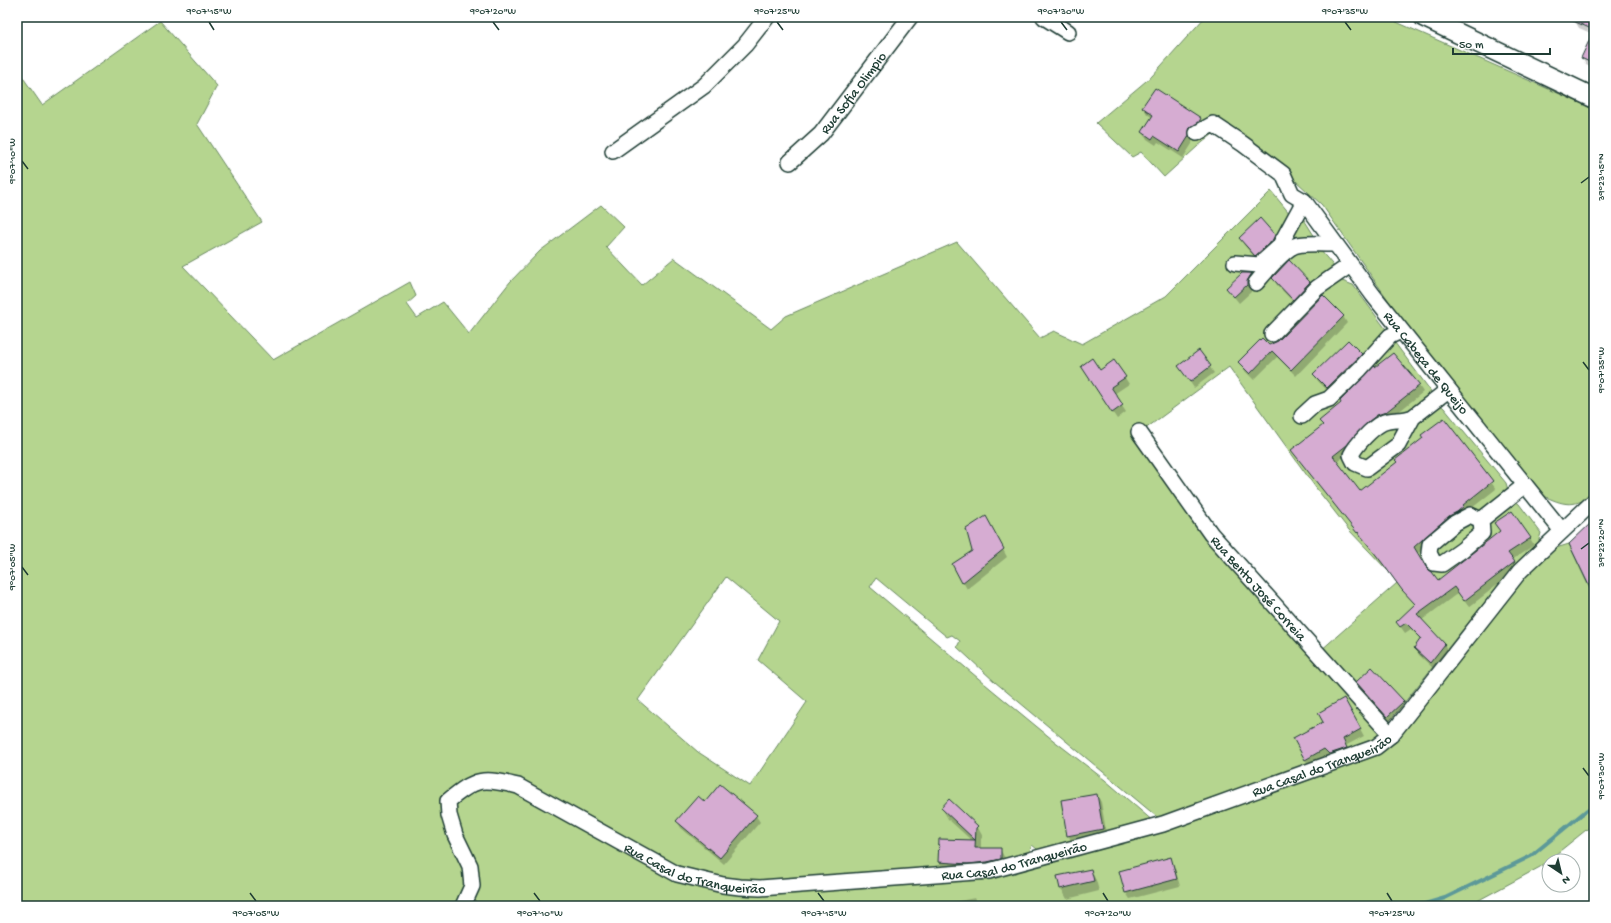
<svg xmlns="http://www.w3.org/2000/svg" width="1611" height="923" font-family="'Gochi Hand',sans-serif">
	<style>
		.green { fill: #b5d58f; stroke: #6a8962; fill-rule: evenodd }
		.shadow { fill: #0003 }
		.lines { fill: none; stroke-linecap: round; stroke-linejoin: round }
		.stream { stroke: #5c9999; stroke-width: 4 }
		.building { fill: #d6acd2; stroke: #1f3d34 }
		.minor-casing { stroke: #1f3d34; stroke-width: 18 }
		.major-casing { stroke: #1f3d34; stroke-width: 22 }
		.minor { stroke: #fff; stroke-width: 15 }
		.major { stroke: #fff; stroke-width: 19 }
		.ticks { fill: none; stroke: #1f3d34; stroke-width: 1.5 }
		.labels { text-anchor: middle; stroke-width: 4; stroke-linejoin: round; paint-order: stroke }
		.street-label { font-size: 14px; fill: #1f3d34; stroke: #fff }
		.neatline { fill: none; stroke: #1f3d34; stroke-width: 1.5 }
		.ticks-label { font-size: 10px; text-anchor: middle; fill: #1f3d34 }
	</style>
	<rect width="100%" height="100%" fill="#fff"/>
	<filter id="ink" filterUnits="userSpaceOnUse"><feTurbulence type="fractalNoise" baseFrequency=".025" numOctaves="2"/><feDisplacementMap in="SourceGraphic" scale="8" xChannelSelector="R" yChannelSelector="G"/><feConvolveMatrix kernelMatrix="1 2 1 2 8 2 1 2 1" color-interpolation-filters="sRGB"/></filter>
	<g filter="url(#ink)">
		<path class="green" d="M1205,17H1385L1594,109V494C1575,507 1566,506 1546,497L1409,330L1322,205L1270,157L1222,124L1213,134L1198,146L1164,177L1141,152L1132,157L1096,123L1152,76Z
			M160,21L217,86L197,124L262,222L183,266L273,360L410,282L416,296L407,304L417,318L443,302L469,334L510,282L540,251L601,205L624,227L606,247L642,285L674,258L771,329L786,316L957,242L1040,338L1054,331L1082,344L1166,296L1271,191L1290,214L1303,218L1320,245V250L1332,264L1342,281L1353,285L1388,332L1395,343L1430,390L1435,400L1444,408L1506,483L1510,497L1519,504L1541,533L1538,543L1492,593L1388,723L1320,651L1397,583L1389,572L1349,530L1316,488L1229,367L1137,435L1382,732L1378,738L1303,769L1162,821L995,682L957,647L960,641L952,635L947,637L876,578L870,587L991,689L1053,740L1105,780L1154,822L1042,853L1032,845L1028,856L1000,865L736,885L677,874L496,778L446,801L468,867L462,906H17V69L42,105ZM726,577L779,621L758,660L807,702L750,786L698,752L638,700Z
			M1569,544L1590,589L1594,587V827L1591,826L1540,867L1468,906H464L473,886L451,816L458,795L495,781L723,890L966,877L1377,750L1543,552Z"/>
		<path class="shadow" d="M1576,17H1588L1594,20V69L1586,65L1582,58L1593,34L1579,28L1575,21Z
			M1143,107L1200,119L1204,126L1193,135L1192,144L1183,158L1158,142L1156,145L1147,139L1143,132L1153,118L1147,114Z
			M1275,235L1279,242L1259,262L1244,245L1240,238Z
			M1242,274H1252L1255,281L1251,288V292L1239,303L1227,288Z
			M1273,278L1308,280L1313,290L1297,306L1277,285Z
			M1343,316L1347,323L1296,376L1277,357L1254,380L1243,369L1239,362Z
			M1199,351L1214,373L1194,388L1179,366Z
			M1361,354L1365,361L1331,394L1318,381L1314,375Z
			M1114,361L1129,384L1114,394L1126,412L1117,419L1086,373L1099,371Z
			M1419,386L1423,392L1337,462L1360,492L1398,462L1444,419L1496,489L1453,523L1417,554L1425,568L1438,581L1530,538L1534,545L1512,560L1518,569L1469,607L1458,593L1422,620L1444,644L1448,651L1434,669L1419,655L1415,648L1421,640L1411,629L1405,633L1397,622L1415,605L1293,451L1323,426L1320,421Z
			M986,517L1007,557L967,589L953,564L974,551Z
			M1372,669L1404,701L1408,708L1392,723L1361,689L1357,683Z
			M1344,700L1364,736L1345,746L1350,755L1334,761L1328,755L1309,766L1294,739L1324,722Z
			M1097,795L1101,802L1107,836L1072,842L1068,835Z
			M705,804L756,816L760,822L724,864L681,828L677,821Z
			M942,808L977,826L983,837L981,839V849H1000L1006,860L945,872L939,862L972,841L948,819Z
			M1171,858L1174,865L1180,886L1130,899L1126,893Z
			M1090,870L1096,880L1099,891L1067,899L1061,888Z
			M975,898L979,906L909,905L940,902L942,904Z"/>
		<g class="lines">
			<path class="stream" d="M1418,906L1445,898L1531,856L1587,810L1594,811"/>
		</g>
		<path class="building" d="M1564,17H1590L1594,19V64L1581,58L1594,30Z
			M1155,88L1201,118L1199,122L1190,128L1189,136L1179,152L1154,136L1152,139L1142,132L1153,115L1142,107Z
			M1260,218L1275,235L1272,241L1255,256L1239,238Z
			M1289,260L1310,282L1293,300L1272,278Z
			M1242,273H1252L1247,281V285L1234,297L1226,288Z
			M1323,295L1344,316L1291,370L1272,351L1250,374L1238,362L1262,338L1269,345L1278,341Z
			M1348,340L1362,354L1327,388L1313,374Z
			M1199,350L1211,366L1190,382L1178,366Z
			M1393,353L1420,385L1386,412L1377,415L1368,422L1347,445L1333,456L1360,491L1397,462L1395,460L1423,438L1421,435L1444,418L1493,481L1463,505L1464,506L1457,512L1449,516L1414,547L1426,567L1432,572L1438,580L1500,531L1494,523L1512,511L1531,538L1508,553L1515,562L1464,601L1454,587L1417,614L1445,644L1430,663L1414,648L1421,638L1406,623L1400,627L1396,622L1415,604L1402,590L1383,564L1358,532L1357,533L1291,450L1323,425L1319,421L1341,403L1340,401L1374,366L1375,367Z
			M1092,358L1100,370L1114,360L1126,377L1111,387L1123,405L1112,413L1081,366Z
			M986,516L1004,549L962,583L952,564L972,551L966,529Z
			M1594,520V596L1569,544Z
			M1372,667L1404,701L1387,717L1356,682Z
			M1344,698L1361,729L1343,739L1347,748L1329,754L1324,749L1305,760L1293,738L1323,722L1318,713Z
			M720,784L757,815L720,858L676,821L698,796L705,802Z
			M1097,794L1103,829L1067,836L1061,800Z
			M949,799L978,826L976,828L975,848H1001V859L987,862L968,864L938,862L939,839L975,840L941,808Z
			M1171,857L1177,879L1125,893L1119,871Z
			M1091,869L1094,881L1060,889L1057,876Z"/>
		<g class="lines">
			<g class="minor-casing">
				<g id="minor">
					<path d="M1044,17L1068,32"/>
					<path id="s1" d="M1197,133L1213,124L1243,144L1283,174L1292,194L1304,201L1373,295L1562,531"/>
					<path d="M613,151L704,86L745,45L767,17"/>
					<path id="s2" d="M790,162L821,134L910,17"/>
					<path d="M1235,263L1259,265L1279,247L1304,201"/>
					<path d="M1256,283C1265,273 1284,248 1297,245C1309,243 1323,244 1335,244"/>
					<path d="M1272,334L1317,288L1350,265"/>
					<path d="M1302,416L1315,404L1329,399L1360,369L1390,336L1401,331"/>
					<path d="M1413,417C1402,422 1392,418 1382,423C1372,428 1356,445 1351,455L1355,463L1367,468L1398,445L1413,417L1448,390"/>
					<path id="s3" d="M1139,432L1211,534L1391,735"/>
					<path d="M1481,520L1470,515L1455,523L1430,544L1429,553L1434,563L1442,564L1462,550L1482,533L1481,520L1525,485"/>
					<path id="s4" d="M463,906L472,886L470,866L455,835L449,815L448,801C476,778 482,777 518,786L677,874L723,885L740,887L760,888L989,871L1163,824L1376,747L1391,735L1520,571L1594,501"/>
				</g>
			</g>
			<g class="major-casing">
				<path id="major" d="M1424,17L1594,98"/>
			</g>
			<use href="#minor" class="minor"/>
			<use href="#major" class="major"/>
		</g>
	</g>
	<path class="ticks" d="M209,22L214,30M493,22L499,30M777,22L783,30M1061,22L1067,30M1345,22L1351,30M22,161L28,169M1581,183L1589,177M1583,362L1589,370M1581,549L1589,543M22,567L28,575M1583,768L1589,776M250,893L256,901M534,893L540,901M818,893L824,901M1103,893L1108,901M1387,893L1392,901"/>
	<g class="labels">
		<g class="street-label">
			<text dy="5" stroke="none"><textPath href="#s2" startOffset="94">Rua Sofia Olimpio</textPath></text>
			<text dy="5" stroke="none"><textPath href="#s1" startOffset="343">Rua Cabeça de Queijo</textPath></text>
			<text dy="5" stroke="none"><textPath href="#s3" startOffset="197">Rua Bento José Correia</textPath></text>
			<text dy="5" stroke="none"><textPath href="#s4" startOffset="1033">Rua Casal do Tranqueirão</textPath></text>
			<text dy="5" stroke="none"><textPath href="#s4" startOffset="710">Rua Casal do Tranqueirão</textPath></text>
			<text dy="5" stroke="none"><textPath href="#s4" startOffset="385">Rua Casal do Tranqueirão</textPath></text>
		</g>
	</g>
	<rect width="1611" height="923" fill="none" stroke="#fff" stroke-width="44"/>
	<g transform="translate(1561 873) rotate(145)"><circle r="19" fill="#ffffff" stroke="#a5b1ae"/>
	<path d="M0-3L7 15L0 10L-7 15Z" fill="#1f3d34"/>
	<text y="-6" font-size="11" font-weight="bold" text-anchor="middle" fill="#1f3d34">N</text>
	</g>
	<path d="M1453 48v6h97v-6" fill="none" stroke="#1f3d34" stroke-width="2"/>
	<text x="1459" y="48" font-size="12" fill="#1f3d34" stroke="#ffffff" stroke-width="3" paint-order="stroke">50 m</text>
	<rect x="22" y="22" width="1567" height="879" class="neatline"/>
	<g class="ticks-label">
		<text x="209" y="14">9°07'15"W</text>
		<text x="493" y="14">9°07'20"W</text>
		<text x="777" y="14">9°07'25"W</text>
		<text x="1061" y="14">9°07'30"W</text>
		<text x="1345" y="14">9°07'35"W</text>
		<text transform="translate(11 161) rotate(-90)" y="4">9°07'10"W</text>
		<text transform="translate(1600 177) rotate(-90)" y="4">39°23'15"N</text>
		<text transform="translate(1600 370) rotate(-90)" y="4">9°07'35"W</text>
		<text transform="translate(1600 543) rotate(-90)" y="4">39°23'20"N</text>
		<text transform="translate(11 567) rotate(-90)" y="4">9°07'05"W</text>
		<text transform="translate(1600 776) rotate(-90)" y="4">9°07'30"W</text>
		<text x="256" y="916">9°07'05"W</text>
		<text x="540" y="916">9°07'10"W</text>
		<text x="824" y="916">9°07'15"W</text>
		<text x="1108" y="916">9°07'20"W</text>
		<text x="1392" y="916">9°07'25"W</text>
	</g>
</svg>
